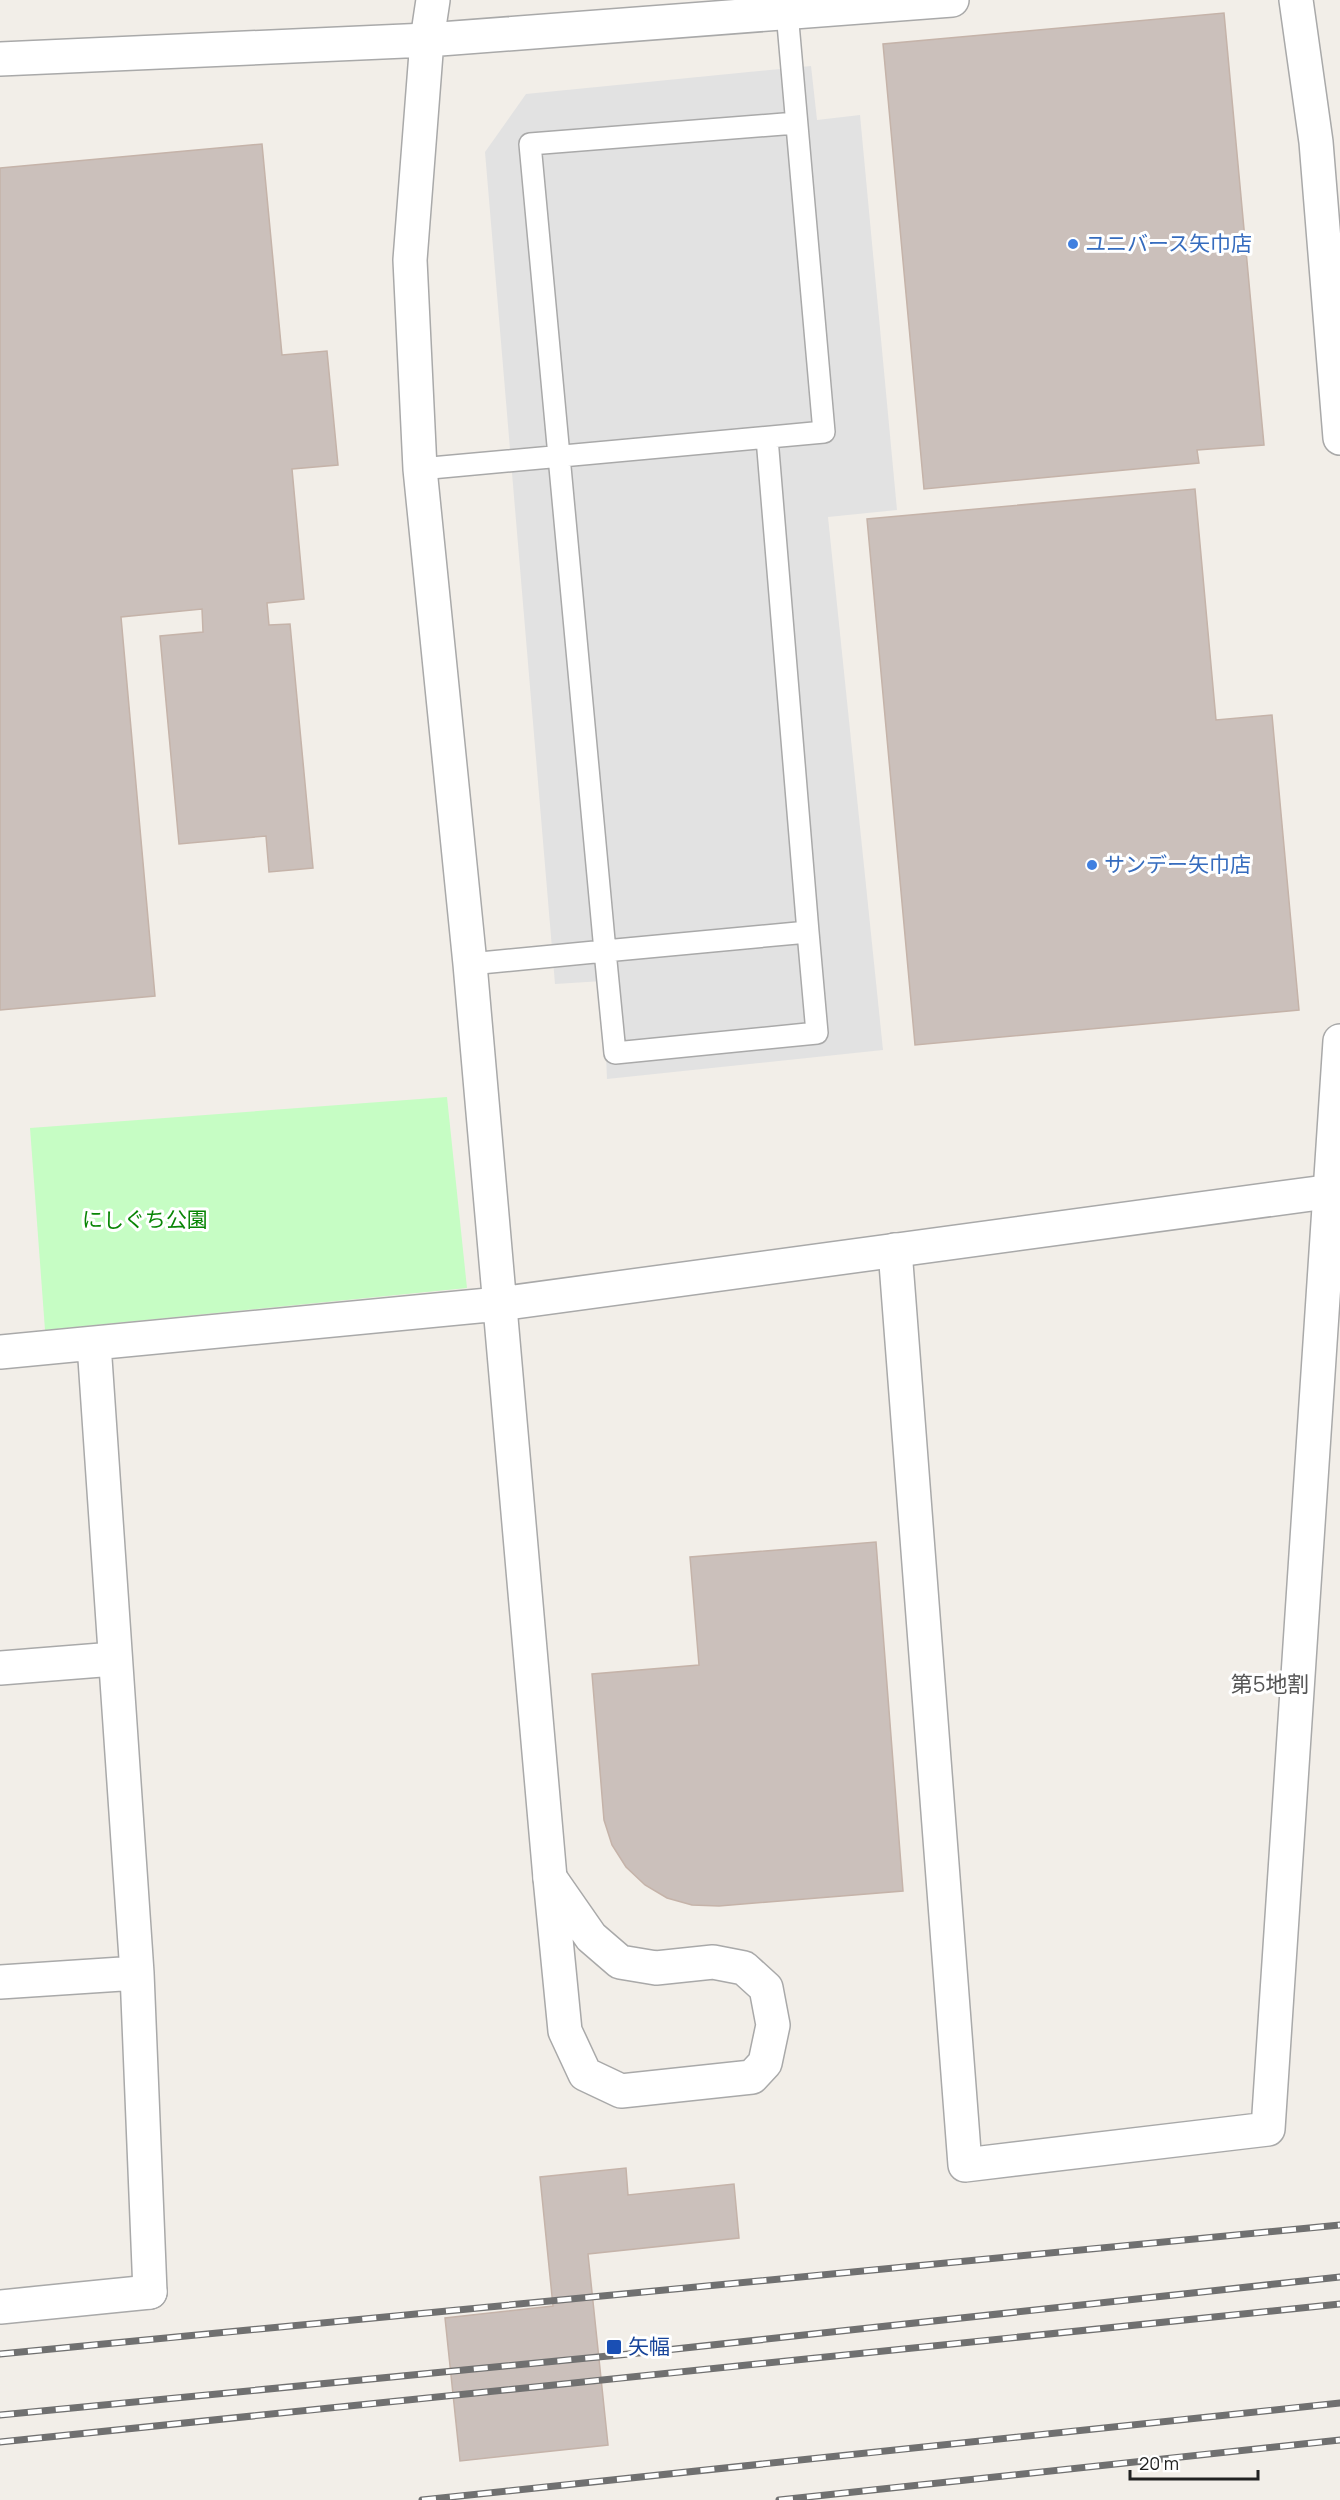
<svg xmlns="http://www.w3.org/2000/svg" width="1340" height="2500" font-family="Manrope,'Noto Sans JP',sans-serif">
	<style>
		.park { fill: #c6fdc4 }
		.parking { fill: #e2e2e2 }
		.building { fill: #cbc0bb; stroke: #c5b3a9; stroke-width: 1.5 }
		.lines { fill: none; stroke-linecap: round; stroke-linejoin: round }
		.service-casing { stroke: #a9a9a9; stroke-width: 24 }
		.minor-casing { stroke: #a9a9a9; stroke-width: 36 }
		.tertiary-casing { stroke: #a9a9a9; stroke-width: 36 }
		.service { stroke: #fff; stroke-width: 21 }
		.minor { stroke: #fff; stroke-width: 33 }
		.tertiary { stroke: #fff; stroke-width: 33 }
		.rail-casing { stroke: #707070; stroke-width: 7 }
		.rail { stroke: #fff; stroke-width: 4.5; stroke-dasharray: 14; stroke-linecap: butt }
		.shop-dot { fill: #3f7fe0; stroke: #fff; stroke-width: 2 }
		.transit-dot { fill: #1a4fb4; stroke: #fff; stroke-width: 2 }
		.labels { text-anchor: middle; stroke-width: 6; stroke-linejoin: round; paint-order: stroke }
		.shop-label { font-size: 21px; fill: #366cbe; stroke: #fff; text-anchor: start }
		.park-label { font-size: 21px; fill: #088505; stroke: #fff }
		.transit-label { font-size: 21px; fill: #164399; stroke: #fff; text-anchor: start }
		.neighbourhood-label { font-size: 22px; fill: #555; stroke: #fff }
	</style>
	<rect width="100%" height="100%" fill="#f2eee8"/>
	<path class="park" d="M447,1097L467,1288L45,1330L30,1128Z"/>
	<path class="parking" d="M811,66L817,120L860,115L897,510L828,517L883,1050L607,1079L603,981L555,984L485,152L526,94Z"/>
	<path class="building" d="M1224,13L1264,445L1197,450L1199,463L924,489L883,44Z
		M262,144L282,355L327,351L338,465L292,469L304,599L267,603L269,625L290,624L313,868L269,872L266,836L179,844L160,636L203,632L202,609L121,617L155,996L0,1010V168Z
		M1195,489L1216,720L1272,715L1299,1010L915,1045L867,519Z
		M876,1542L903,1891L719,1906L692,1905L667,1898L645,1885L626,1867L612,1845L604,1820L592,1674L699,1665L690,1557Z
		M626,2168L628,2195L734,2184L739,2238L588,2254L608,2445L460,2461L445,2318L553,2306L540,2177Z"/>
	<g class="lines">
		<g class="service-casing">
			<path id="service" d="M767,438L808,932L605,951L530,144L796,123
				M420,469L824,432L787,12
				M470,964L605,951L615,1053L817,1033L808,932"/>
		</g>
		<g class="minor-casing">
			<path id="minor" d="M1296,0L1316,142L1340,438
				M427,40L433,0
				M895,1250L965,2165L1268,2129L1340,1041
				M0,1668L114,1659
				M550,1878L591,1937L620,1962L656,1968L713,1962L744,1968L766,1988L773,2025L765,2063L752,2077L621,2091L585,2074L565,2031Z
				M0,2307L150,2292"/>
		</g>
		<g class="tertiary-casing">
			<path id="tertiary" d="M427,40L410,260L420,469L470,964L550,1878
				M0,59L427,40L952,0
				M94,1344L137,1973L150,2292
				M0,1352L499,1304L1340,1190
				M0,1982L137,1973"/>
		</g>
		<use href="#service" class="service"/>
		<use href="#minor" class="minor"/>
		<use href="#tertiary" class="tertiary"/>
		<g class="rail-casing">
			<path id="rail" d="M0,2354L1340,2225
				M0,2415L629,2354L1340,2277
				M0,2442L1340,2304
				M422,2500L1340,2403
				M779,2500L1340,2440"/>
		</g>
		<use href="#rail" class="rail"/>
	</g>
	<g class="shop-dot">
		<circle cx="1073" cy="244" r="6"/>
		<circle cx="1092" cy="865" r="6"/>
	</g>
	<rect class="transit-dot" x="606" y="2339" width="16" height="16" rx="3"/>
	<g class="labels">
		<g class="shop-label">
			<text x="1085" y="251">ユニバース矢巾店</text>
			<text x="1104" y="872">サンデー矢巾店</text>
		</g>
		<g class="park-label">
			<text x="145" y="1227">にしぐち公園</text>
		</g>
		<g class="transit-label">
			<text x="628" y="2354">矢幅</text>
		</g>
		<g class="neighbourhood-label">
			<text x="1270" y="1692">第5地割</text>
		</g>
	</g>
	<path d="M1130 2470v9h128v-9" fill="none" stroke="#222222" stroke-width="3"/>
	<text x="1139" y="2470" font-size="18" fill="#222222" stroke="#ffffff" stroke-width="4.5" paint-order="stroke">20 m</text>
</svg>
